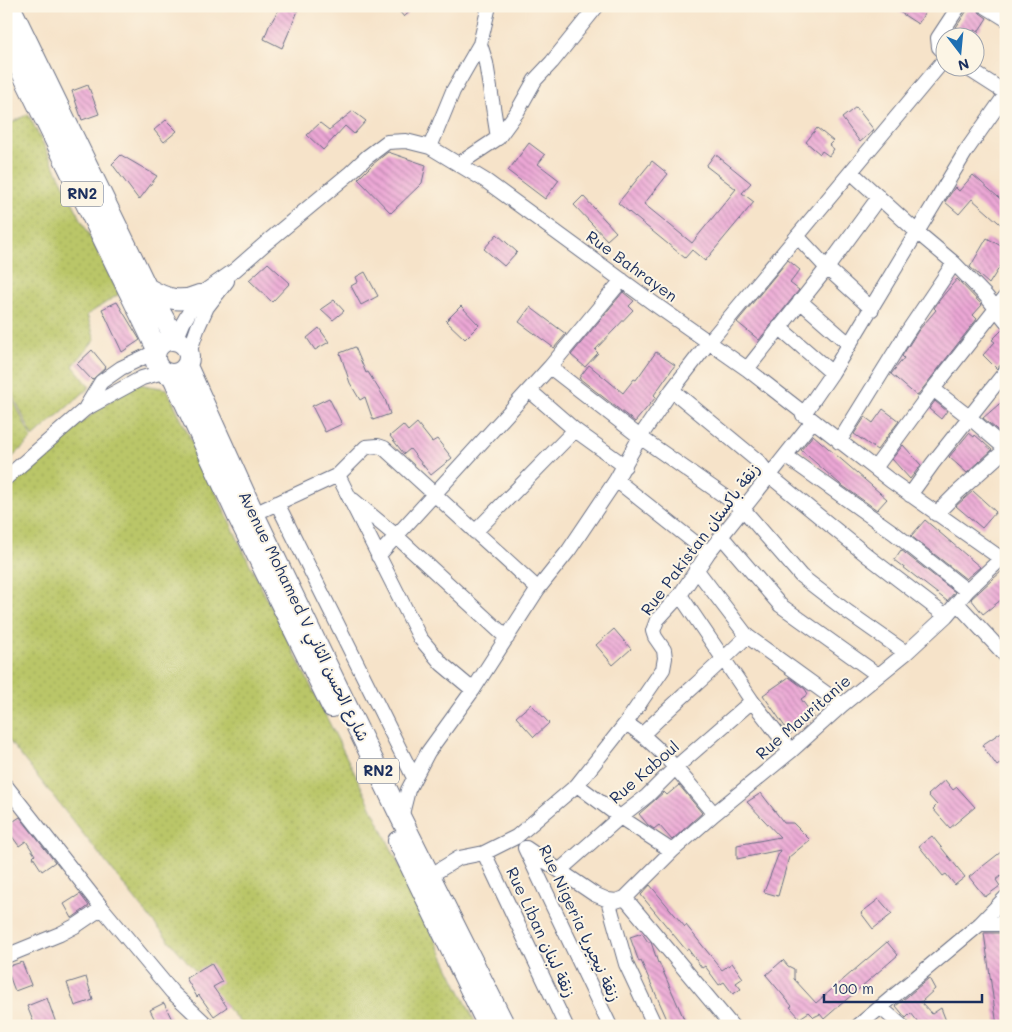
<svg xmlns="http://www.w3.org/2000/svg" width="1012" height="1032" font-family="Mali,'Playpen Sans Arabic',sans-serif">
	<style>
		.grass { fill: url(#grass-dots); stroke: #6a7a63 }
		.building { fill: url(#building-back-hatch) }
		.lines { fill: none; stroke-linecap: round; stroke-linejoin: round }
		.minor-casing { stroke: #686e83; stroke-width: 16 }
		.highway-casing { stroke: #686e83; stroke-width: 22 }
		.minor { stroke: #fff; stroke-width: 14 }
		.highway { stroke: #fff; stroke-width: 20 }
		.labels { text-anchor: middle; stroke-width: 4; stroke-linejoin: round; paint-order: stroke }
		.shield { fill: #fcf5e5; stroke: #5e6a86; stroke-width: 1 }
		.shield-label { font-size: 15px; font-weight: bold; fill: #1b2f5e }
		.street-label { font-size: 16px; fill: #1b2f5e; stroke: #fcf5e5 }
	</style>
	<defs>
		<pattern id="grass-dots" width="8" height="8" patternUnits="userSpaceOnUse" patternTransform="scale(1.25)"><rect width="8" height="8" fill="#bac668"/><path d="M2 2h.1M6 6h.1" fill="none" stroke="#9faa5d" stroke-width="1.8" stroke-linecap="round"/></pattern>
		<pattern id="building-back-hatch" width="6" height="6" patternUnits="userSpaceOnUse" patternTransform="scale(1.25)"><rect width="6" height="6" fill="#eca7d5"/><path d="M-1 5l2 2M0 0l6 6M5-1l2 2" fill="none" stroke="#be88b0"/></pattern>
	</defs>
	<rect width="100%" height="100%" fill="#fcf5e5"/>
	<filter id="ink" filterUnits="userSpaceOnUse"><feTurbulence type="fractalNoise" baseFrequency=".02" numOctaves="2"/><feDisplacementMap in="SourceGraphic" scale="10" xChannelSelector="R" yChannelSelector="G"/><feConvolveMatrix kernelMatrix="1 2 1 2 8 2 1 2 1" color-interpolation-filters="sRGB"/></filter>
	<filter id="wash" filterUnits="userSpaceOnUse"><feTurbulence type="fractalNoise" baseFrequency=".0096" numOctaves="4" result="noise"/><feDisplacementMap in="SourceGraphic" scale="20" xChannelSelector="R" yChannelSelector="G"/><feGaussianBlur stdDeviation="1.12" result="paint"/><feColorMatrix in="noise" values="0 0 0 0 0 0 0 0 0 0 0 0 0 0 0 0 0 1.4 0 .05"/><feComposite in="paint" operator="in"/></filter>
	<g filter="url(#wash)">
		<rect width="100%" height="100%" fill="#f6e3c9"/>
		<path class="grass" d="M28,114L119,294L87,315L95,339L73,366L90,387L33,437L6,380V126Z
			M133,383L167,389L253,571L360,784L477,1026H243L154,923L6,737V488L43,453Z
			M6,384L32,439L6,463Z"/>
		<g id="blocks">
			<path class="building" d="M281,6L298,11L282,48L264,39L269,26Z
				M395,6H416L404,17Z
				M890,6H929L918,24Z
				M970,6H976L980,13L987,18L978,32L974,30L969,38H949Z
				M88,85L99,114L82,120L72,91Z
				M856,107L874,130L860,142L842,118Z
				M353,111L366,121L354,134L345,126L323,150L307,135L320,123L329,130Z
				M166,120L177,131L164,142L154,130Z
				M817,128L833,141L829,145L834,149L829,156L822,151L820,154L806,142Z
				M529,143L545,155L538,164L559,180L545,199L508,171Z
				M388,152L426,165L422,183L391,213L358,179L373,164Z
				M715,154L751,183L742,193L754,202L705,261L692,250L685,258L618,203L652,161L668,174L644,204L692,243L736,189L706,166Z
				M121,155L157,176L139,200L112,164Z
				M973,175L1006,204V229L972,199L959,214L945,202L955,187L959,191Z
				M583,196L616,232L607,240L574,205Z
				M497,234L517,252L504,266L484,249Z
				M987,238L1006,249V257L989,284L970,267Z
				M788,260L800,270L790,283L799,290L759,340L737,322Z
				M268,263L290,283L272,302L249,280Z
				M365,272L378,296L361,305L351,286L358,282L356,277Z
				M957,279L982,305L973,315L977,319L917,396L891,374L904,358L902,356L918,331L936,310L934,308L941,298Z
				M623,292L634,301L629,306L633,310L595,350L598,353L585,367L571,355Z
				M334,300L344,311L333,320L321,309Z
				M117,302L140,340L122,352L102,309Z
				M461,306L479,325L465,339L446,321Z
				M530,307L566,334L554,348L519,322Z
				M319,328L329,342L315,350L307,338Z
				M1003,329L1006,330V362L1002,363L997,369L983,355L995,342L992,340Z
				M355,347L366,373L368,372L385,399L390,414L373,420L365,397L360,400L350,383L340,353Z
				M92,350L106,367L92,380L77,364Z
				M656,352L675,365L654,395L656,397L635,422L579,378L589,365L623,393L634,379L636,380Z
				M329,398L342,424L325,432L312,406Z
				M1006,398V432L1002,434L983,418Z
				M935,401L947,411L941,419L929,409Z
				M883,409L899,421L877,450L854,434L865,417L873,423Z
				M417,423L432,442L437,439L452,458L431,475L410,449L404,454L390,436L403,425L408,431Z
				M969,433L974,437L975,435L992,450L967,473L949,457Z
				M813,435L887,499L877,510L840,484L801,450Z
				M903,445L921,465L910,479L892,459Z
				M973,491L996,512L982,528L956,506Z
				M925,520L980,567L966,579L911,536Z
				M901,550L955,592L947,601L894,560Z
				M1003,570L1006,571V596L983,614L971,599Z
				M614,629L631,649L613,665L596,645Z
				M789,677L805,689L808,694L801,699L814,717L790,734L763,695Z
				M531,704L549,723L534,737L516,717Z
				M1006,729V759L997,766L982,745Z
				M945,780L953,790L957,787L975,807L950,828L933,809L937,805L928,795Z
				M679,785L702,813L672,840L659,825L654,829L648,825L639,814L664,792L667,795Z
				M761,793L784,823H793L810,840L789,857L778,896L764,892L780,850L737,859V845L780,837L747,802Z
				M20,817L55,862L42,871L33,857L35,855L26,841L19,846L6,828V826Z
				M932,836L965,877L955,885L946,874L943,876L919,846Z
				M1006,848V872L996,880L1000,886L985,897L969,877Z
				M650,885L685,927L686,925L722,970L732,963L743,978L736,983L741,989L733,994L724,982L719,985L705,966L702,968L688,949L686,950L641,895Z
				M80,894L89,906L72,918L64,904Z
				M879,899L892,914L873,929L861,913Z
				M642,933L648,942H651L658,963L659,962L687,1026H670L641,961L639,962L630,937Z
				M984,933H1006V1026H997Z
				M887,942L898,955L824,1019L820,1014L814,1017L809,1012L800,1018L790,1007L792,1006L766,975L783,960L788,966L794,969V979L816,1003Z
				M22,962L31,985L15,991L6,967Z
				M211,963L222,982L213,987L227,1007L214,1016L199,995L197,997L186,978Z
				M86,977L93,1000L75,1006L67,983Z
				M929,978L935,989L921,1002L932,1014L941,1008L948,1026H921L911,1013L906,1018L896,1006Z
				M47,998L57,1026H35L27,1006Z
				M164,1003L175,1026H158L150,1010Z"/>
		</g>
	</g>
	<g filter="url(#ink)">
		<use href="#blocks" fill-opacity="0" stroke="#686e83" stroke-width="1"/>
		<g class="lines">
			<g class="minor-casing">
				<path id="minor" d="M489,6L480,44L486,63L498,138
					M985,6L1006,19
					M944,52L939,47L938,38L959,6
					M967,68L1006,93
					M430,147L453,91L480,44
					M459,164L498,138L517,112L535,80L552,62L597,6
					M851,172L917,232L954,263L986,296L1006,321
					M797,236L827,268L872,309
					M800,301L849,344
					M779,327L832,373
					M176,340L183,323L199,295L235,270L267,242L349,174L367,157L387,142L406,141L430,147L486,181L653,303L747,369L891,481L1006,562
					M189,353L198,327L207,307L227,281
					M550,367L640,437L743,509L801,576L845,610L906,653
					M747,369L827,268L879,197
					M933,389L969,417L1006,449L957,493L936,514
					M529,390L575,430L625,466
					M672,390L759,462L770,476L869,557L946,616
					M86,407L101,382L121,368L155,352
					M803,415L832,373L966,151L1006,94
					M839,442L906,334L954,263
					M786,456L894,533L967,591
					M875,468L933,389L1006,296
					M338,475L420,638L442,664L473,690
					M6,478L85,409L142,378L163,372
					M616,480L708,553
					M910,495L933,463L1006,371
					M353,500L395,535L507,638
					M277,503L414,778
					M254,514L338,475L366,447L378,446L384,448L538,589
					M475,532L575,430
					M722,537L780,605L878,675
					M378,556L550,367L622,280
					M696,569L747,636L842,705
					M680,595L752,701L791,751
					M957,603L1006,656
					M626,723C661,746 687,782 714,814
					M643,734C677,700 714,670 747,636
					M577,785L620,817L672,851
					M6,786L102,908L172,992L208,1026
					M401,818L408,790L428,752L473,690L538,589L569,550L616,480L640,437L672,390L709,342L944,60
					M525,848L610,1026
					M526,848L594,894L608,900L616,901L625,898L672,851L714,814L791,751L842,705L906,653L946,616L967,591L1006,554
					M484,853L566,1026
					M560,870L620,817L647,796L675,768L752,701
					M431,875L459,858L484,853L516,837L577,785L626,723L663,669L665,658L664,650L655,637L653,631L657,620L680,595L708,553L812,422
					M625,898L732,1026
					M608,900L626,964L655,1026
					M980,924H1006
					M6,956L60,934L77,925L102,908
					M881,1008L902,1026
					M858,1026L980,924L1006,897"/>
			</g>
			<g class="highway-casing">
				<path id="highway" d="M10,6L147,288L176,340
					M6,40L157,349
					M147,288C165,298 179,304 199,295
					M155 357a17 17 0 1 1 34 0a17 17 0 1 1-34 0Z
					M187,366L254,514L401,818L505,1026
					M172,375L238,517L332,707
					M398,841L488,1026"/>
			</g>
			<use href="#minor" class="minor"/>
			<use href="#highway" class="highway"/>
		</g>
	</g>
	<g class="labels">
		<g class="shield">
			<rect x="61" y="181.5" width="42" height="25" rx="4"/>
			<rect x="357" y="758.5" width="42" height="25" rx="4"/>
		</g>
		<g class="shield-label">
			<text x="82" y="199">RN2</text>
			<text x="378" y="776">RN2</text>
		</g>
		<g class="street-label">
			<text transform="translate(632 266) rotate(36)" y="6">Rue Bahrayen</text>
			<text transform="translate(700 539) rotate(-53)" y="6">Rue Pakistan زنقة باكستان</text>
			<text transform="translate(304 616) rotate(64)" y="6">Avenue Mohamed V شارع الحسن الثاني</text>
			<text transform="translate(803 717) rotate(-41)" y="6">Rue Mauritanie</text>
			<text transform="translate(644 772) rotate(-41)" y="6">Rue Kaboul</text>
			<text transform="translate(580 923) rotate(65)" y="6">Rue Nigeria زنقة نيجيريا</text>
			<text transform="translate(541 932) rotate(65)" y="6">Rue Liban زنقة لبنان</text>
		</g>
	</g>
	<rect width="1012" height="1032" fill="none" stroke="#fcf5e5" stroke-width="25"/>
	<g transform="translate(960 52) rotate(164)"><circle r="24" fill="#fcf5e5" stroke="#a2a6af"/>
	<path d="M0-4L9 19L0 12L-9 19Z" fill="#1f6fb2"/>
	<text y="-8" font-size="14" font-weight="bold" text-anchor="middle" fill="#1b2f5e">N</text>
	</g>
	<path d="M824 994v8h158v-8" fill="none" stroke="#1b2f5e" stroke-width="2.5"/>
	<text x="832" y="994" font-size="15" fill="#1b2f5e" stroke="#fcf5e5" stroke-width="4" paint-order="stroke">100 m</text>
</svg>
